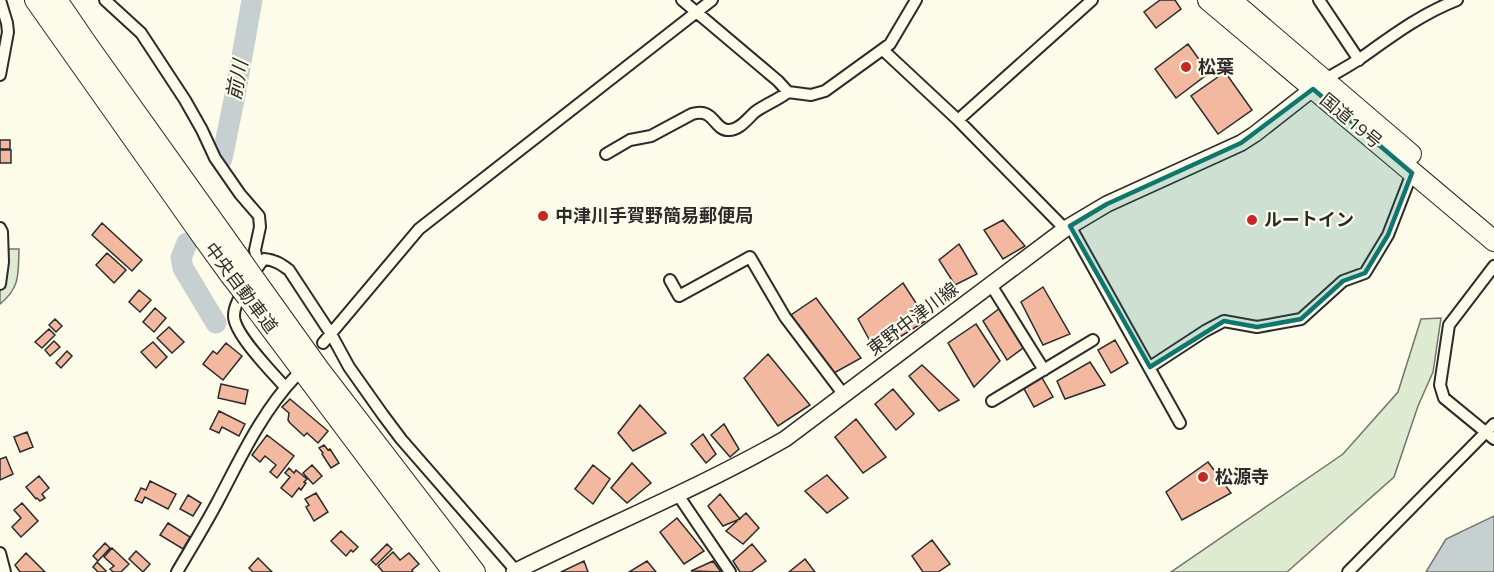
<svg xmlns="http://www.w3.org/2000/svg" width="1494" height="572" font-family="'Titillium Web','Noto Sans JP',sans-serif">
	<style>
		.green { fill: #deebd1; stroke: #74746e; stroke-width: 1.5 }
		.water { fill: #c7d0d0; stroke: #74746e; stroke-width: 1.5 }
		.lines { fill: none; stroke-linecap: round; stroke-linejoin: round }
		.river { stroke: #c7d0d0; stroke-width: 21 }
		.building { fill: #f2b8a0; stroke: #2b2b2b; stroke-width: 1.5 }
		.street-casing { stroke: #2b2b2b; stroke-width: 14 }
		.secondary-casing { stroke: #2b2b2b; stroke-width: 18 }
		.highway-casing { stroke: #2b2b2b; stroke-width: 22 }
		.street { stroke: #fdfbea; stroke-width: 10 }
		.secondary { stroke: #fdfbea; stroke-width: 15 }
		.highway { stroke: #fdfbea; stroke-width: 20 }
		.highway-bridge-casing { stroke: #2b2b2b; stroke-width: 22; stroke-linecap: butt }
		.highway-bridge { stroke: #fdfbea; stroke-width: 20 }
		.marked { fill: #0f766e; fill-opacity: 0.2; stroke: #0f766e; stroke-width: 4.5; stroke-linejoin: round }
		.poi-dot { fill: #c62828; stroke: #fdfbea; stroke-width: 2 }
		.labels { text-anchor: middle; stroke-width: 4.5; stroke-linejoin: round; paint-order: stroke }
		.poi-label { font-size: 18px; font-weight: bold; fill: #2b2b2b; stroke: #fdfbea; text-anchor: start }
		.street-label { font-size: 18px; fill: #2b2b2b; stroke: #fdfbea }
		.water-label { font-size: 20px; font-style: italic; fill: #2b2b2b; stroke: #fdfbea }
	</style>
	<rect width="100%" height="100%" fill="#fdfbea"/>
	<path class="green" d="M0,249H19C18,273 21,287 0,304Z
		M1441,318L1433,372L1418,406L1394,477L1287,572H1171L1343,454L1398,392L1421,319Z"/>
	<path class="water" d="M1494,516V572H1426L1446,539Z"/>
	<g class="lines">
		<path class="river" d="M222,159L236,90L252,0
			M187,243L181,258L183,268L216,323"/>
	</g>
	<path class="building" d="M1160,0H1175L1181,9L1156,28L1144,12Z
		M1188,44L1209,73L1176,98L1155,69Z
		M1225,72L1252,110L1218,134L1191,96Z
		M0,140H10V149H0Z
		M0,150H11V163H0Z
		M1003,220L1025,246L1003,259L984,230Z
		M102,223L142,260L132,271L92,235Z
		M959,244L977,274L955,285L939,260Z
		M107,253L126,270L114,283L96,265Z
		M903,283L927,320L876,352L858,319Z
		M1043,287L1070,334L1043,345L1021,302Z
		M139,290L151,300L140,312L129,302Z
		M816,298L861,358L834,373L791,315Z
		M155,308L166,318L154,332L143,322Z
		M1000,308L1023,348L1007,360L983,321Z
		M55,319L62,326L56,332L49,325Z
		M976,324L1000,361L974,387L948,343Z
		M169,327L184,342L172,353L157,338Z
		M49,329L55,335L42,348L35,342Z
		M1115,340L1128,363L1111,373L1098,350Z
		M54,341L60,347L50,356L45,350Z
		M153,342L167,357L156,368L141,352Z
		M226,343L242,356L223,380L203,364L213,351L217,354Z
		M67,351L72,356L61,368L56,363Z
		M768,354L810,405L778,426L744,378Z
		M1090,362L1105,385L1065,399L1057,381Z
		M922,365L959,400L939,411L909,376Z
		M1041,376L1053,397L1034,407L1023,387Z
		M221,384L248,390L245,404L218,398Z
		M893,389L914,414L896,430L875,404Z
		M290,399L328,431L318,443L307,433L304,436L290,423L288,420L289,413L282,407Z
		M640,405L666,433L633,451L618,433Z
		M219,411L245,424L239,436L222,427L219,433L210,429Z
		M856,419L886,457L863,473L835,437Z
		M724,424L739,449L730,457L711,435Z
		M27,432L33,447L20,452L14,437Z
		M703,434L716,454L706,463L691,444Z
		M267,435L294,456L277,478L270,472L276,465L265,456L260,462L252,455Z
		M324,445L328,450L330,449L339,463L331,468L322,454L323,453L319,448Z
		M6,457L13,474L0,480V459Z
		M1208,462L1231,493L1182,520L1166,492Z
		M632,463L651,483L627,503L611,488Z
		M312,465L322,476L313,484L303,473Z
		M593,465L610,479L593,504L575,489Z
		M289,468L294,473L296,470L307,479L304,482L306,483L301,490L299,488L292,497L281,488L290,477L285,473Z
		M827,475L848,498L827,513L805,491Z
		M39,476L49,488L42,494L45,498L40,501L37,498L36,499L26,487Z
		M150,481L176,494L168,509L145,497L142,503L135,500L141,488L146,490Z
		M316,493L328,512L314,521L306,507L309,505L305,499Z
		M720,494L740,519L723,526L708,506Z
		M188,495L201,503L193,516L180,509Z
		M22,503L38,521L21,537L12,527L21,518L14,510Z
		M746,513L759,528L743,544L726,531Z
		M677,518L704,551L684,564L660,532Z
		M168,523L190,537L183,549L160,535Z
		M341,531L358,547L353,552L351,550L346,556L331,541Z
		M932,540L950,564L938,572H923L912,556Z
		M105,543L110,548L98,561L93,556Z
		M387,544L392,549L376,565L371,560Z
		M752,544L766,561L751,572H740L733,561Z
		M112,548L129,564L121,572H113L110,569L114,566L104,557Z
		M136,551L150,564L143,572L129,559Z
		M393,552L400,560L409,553L419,564L412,570L413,572H383L378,566Z
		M26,553L45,572H20L15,565Z
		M258,558L272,572H253L249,568Z
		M805,559L815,572H789Z
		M584,561L588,572H561Z
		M647,561L656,572H629Z
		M713,561L721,572L691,571Z
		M97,562L106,571L105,572H98L93,567Z"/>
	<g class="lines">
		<g class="street-casing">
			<path id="street" d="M105,0L141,33L185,100L202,130L215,158L240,194L259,216L260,227L255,250L258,266
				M682,0L778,81L788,92L811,95L825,91L890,44L916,0
				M1319,0L1359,60
				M883,50L958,120L1065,229
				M0,75L8,32L7,23L0,0
				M1324,80C1336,73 1349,66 1361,58C1392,36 1421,14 1457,0
				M958,120L1092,0
				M606,154L630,140L651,136L692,114C714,107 714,130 728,130C739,131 748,118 755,112C766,104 778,100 788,92
				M1070,226L1180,423
				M0,228L2,232L3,262L0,284
				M1494,266L1449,325L1440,385L1444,398L1494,439
				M670,280L679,296L750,257L785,317L844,395
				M991,285L1044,370
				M323,343L419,229L712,0
				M1150,367L1205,331L1224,321L1257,327L1301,319L1343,281L1365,273L1388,235L1412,173
				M285,387C272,372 234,334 234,316C234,305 241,295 247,286C252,276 257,267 264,259C275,260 281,264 289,270L331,334L349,367L383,415L401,439L517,572
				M992,401L1093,340
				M678,495L730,572
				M0,553L5,572
				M177,572C191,548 206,524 219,499C241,457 262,412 295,377
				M1348,572L1494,424"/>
		</g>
		<g class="secondary-casing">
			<path id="secondary" d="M514,572C604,527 697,489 785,439L1065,229L1107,204L1241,143L1255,134L1320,83"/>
		</g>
		<g class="highway-casing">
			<path id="highway" d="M35,0L201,235L230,275
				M57,0L87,44L239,257
				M1208,0L1494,241
				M1231,0L1411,154
				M256,281L319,369L475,572
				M247,297L453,572"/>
		</g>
		<use href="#street" class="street"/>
		<use href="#secondary" class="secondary"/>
		<use href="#highway" class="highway"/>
		<g class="highway-bridge-casing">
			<path id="highway-bridge" d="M239,257L256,281
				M230,275L247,297"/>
		</g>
		<use href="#highway-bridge" class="highway-bridge"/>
	</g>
	<path class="marked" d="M1313,89L1412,173L1388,235L1365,273L1343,281L1301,319L1257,327L1224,321L1150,367L1070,226L1107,204L1241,143Z"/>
	<g class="poi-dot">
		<circle cx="1186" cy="67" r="6"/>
		<circle cx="543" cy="216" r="6"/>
		<circle cx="1252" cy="220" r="6"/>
		<circle cx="1203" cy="477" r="6"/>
	</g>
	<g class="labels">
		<g class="poi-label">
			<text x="1198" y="73">松葉</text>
			<text x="555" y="222">中津川手賀野簡易郵便局</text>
			<text x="1264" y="226">ルートイン</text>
			<text x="1215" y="483">松源寺</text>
		</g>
		<g class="street-label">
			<text transform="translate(1351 121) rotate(40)" y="6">国道19号</text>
			<text transform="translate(241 288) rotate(53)" y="6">中央自動車道</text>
			<text transform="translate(913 319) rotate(-37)" y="6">東野中津川線</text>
		</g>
		<g class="water-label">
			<text transform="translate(237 80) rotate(-79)" y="7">前川</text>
		</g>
	</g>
</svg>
